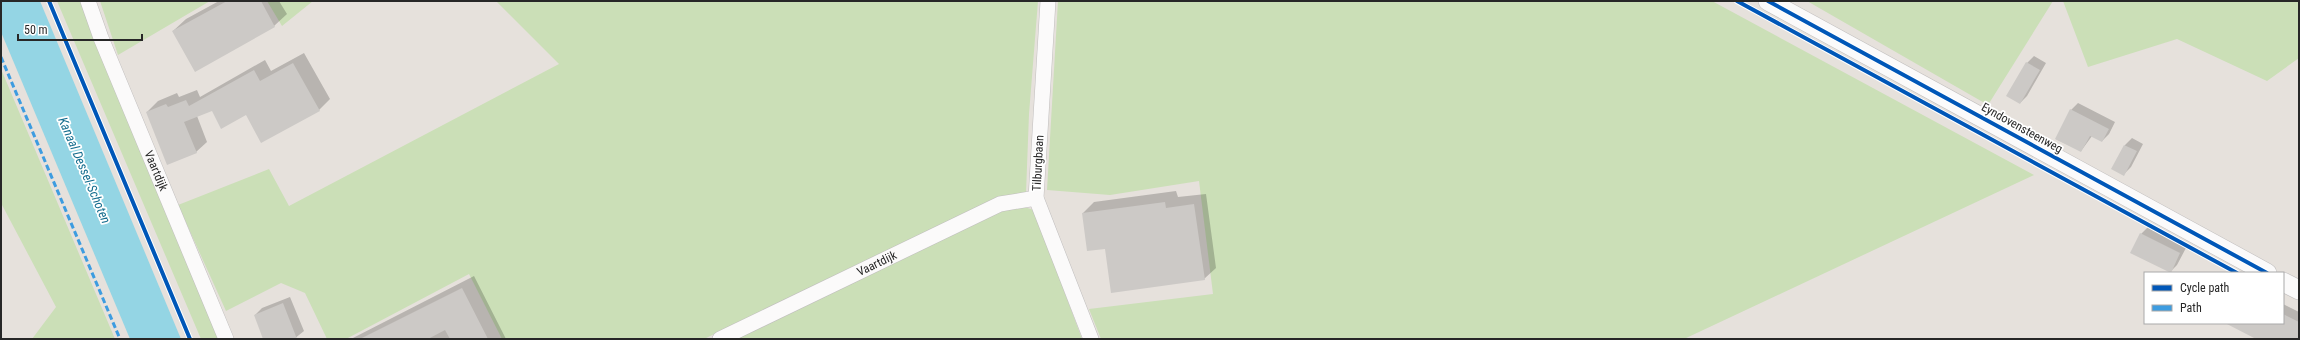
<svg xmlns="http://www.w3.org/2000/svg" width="2300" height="340" font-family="'Roboto Condensed',sans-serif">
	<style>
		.green { fill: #cbdfb7 }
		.water { fill: #94d5e4 }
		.shadow { fill: #0003 }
		.building { fill: #ccc9c6 }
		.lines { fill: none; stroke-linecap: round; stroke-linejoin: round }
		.minor-casing { stroke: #c0bebe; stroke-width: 16 }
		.tertiary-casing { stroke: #c0bebe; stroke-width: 20 }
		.minor { stroke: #fbfafa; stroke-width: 15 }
		.tertiary { stroke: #fbfafa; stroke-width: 19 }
		.quiet { stroke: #3d9ce0; stroke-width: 3; stroke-dasharray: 6 3; stroke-linecap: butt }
		.cycleway-casing { stroke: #fff; stroke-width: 6 }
		.cycleway { stroke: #0057b8; stroke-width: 4 }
		.labels { text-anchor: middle; stroke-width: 3.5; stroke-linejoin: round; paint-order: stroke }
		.street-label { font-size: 12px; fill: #272727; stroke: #fff }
		.water-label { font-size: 13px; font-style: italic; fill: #146d8e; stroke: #fff }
	</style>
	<rect width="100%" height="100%" fill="#e6e1dc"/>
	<path class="green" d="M57,1H85L223,339H201Z
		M100,1H210L118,55Z
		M267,1H313L282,26Z
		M496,1H1038L1029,114L1026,193L999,198L704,339H502L469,274L346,339H327L305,293L281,283L226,311L178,205L269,169L289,206L559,64Z
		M1058,1H1712L2034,175L1684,339H1101L1089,309L1213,294L1199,181L1110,195L1047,190Z
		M1807,1H2053L1988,105Z
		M2063,1H2299V58L2267,81L2177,39L2088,67Z
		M1,69L115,339H32L56,307L1,203Z
		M1024,207L1034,210L1082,339H734L1005,210Z"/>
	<path class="water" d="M1,1H40L181,339H130L1,32Z"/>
	<path class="shadow" d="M219,1H279L287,14L274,26L173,31L186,19Z
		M304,53L330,99L319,110L246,114L212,110L197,116L207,142L196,152L147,112L158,101L177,93L179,97L197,90L200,97L265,60L271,71Z
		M2034,56L2046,63L2027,96L2020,103L2027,63Z
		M2078,103L2115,122L2109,134L2102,141L2092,136L2081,151L2056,139L2071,110Z
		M2132,138L2143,144L2131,167L2124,174L2125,145Z
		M1176,191L1178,197L1206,194L1216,268L1204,279L1106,248L1083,213L1094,202Z
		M2148,227L2187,246L2177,265L2170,272L2141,234Z
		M474,276L506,339H351Z
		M290,297L304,331L294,339H265L255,315L262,308Z
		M2283,304L2299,312V339H2258L2228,323H2283Z"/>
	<path class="building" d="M227,1H261L275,27L195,72L172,31Z
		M2026,62L2040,70L2020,104L2006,96Z
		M293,63L320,111L261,143L246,115L221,129L212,111L184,122L197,153L167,165L146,112L166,104L168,107L186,100L189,106L254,70L260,81Z
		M2070,109L2109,129L2102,142L2090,136L2081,152L2055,139Z
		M2124,145L2137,151L2124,176L2111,169Z
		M1165,202L1166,208L1194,204L1205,280L1111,293L1105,249L1087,251L1082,213Z
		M2140,233L2180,253L2171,273L2130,253Z
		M462,288L488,339H450L445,330L428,339H360Z
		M283,303L297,339H263L254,315Z
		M2283,314L2299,322V339H2256L2225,323H2283Z"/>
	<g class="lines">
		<g class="minor-casing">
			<g id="minor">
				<path id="s1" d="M88,1L101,38L226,339"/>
				<path d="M1048,1L1036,198L1091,339"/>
				<path id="s2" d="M720,339L1000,204L1036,198"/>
			</g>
		</g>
		<g class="tertiary-casing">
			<path id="tertiary" d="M1768,1L2267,273
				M2283,282L2299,290"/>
		</g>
		<use href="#minor" class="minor"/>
		<use href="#tertiary" class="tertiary"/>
		<path class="quiet" d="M1,57L120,339"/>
		<g class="cycleway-casing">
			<path id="cycleway" d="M49,1L190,339
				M1737,1L2237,273
				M1768,1L2267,273"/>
		</g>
		<use href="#cycleway" class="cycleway"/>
	</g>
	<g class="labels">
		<g class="street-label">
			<text transform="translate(2022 128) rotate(29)" y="4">Eyndovensteenweg</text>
			<text transform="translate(1038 163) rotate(-87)" y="4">Tilburgbaan</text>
			<text dy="4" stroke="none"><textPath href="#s1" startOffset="183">Vaartdijk</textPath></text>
			<text dy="4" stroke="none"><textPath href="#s2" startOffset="174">Vaartdijk</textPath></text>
		</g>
		<g class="water-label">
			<text transform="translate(85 170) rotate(67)" y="5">Kanaal Dessel-Schoten</text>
		</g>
	</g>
	<rect width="2300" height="340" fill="none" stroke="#272727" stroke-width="4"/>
	<rect x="2144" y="272" width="140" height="52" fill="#ffffff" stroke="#a9a9a9"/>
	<rect x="2152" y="285" width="20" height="6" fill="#0057b8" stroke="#a9a9a9"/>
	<text x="2180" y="292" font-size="12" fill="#272727">Cycle path</text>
	<rect x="2152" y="305" width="20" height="6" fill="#3d9ce0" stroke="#a9a9a9"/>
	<text x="2180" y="312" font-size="12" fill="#272727">Path</text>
	<path d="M18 34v6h124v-6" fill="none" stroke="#272727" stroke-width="2"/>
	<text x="24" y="34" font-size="12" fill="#272727" stroke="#ffffff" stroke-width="3" paint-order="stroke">50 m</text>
</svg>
